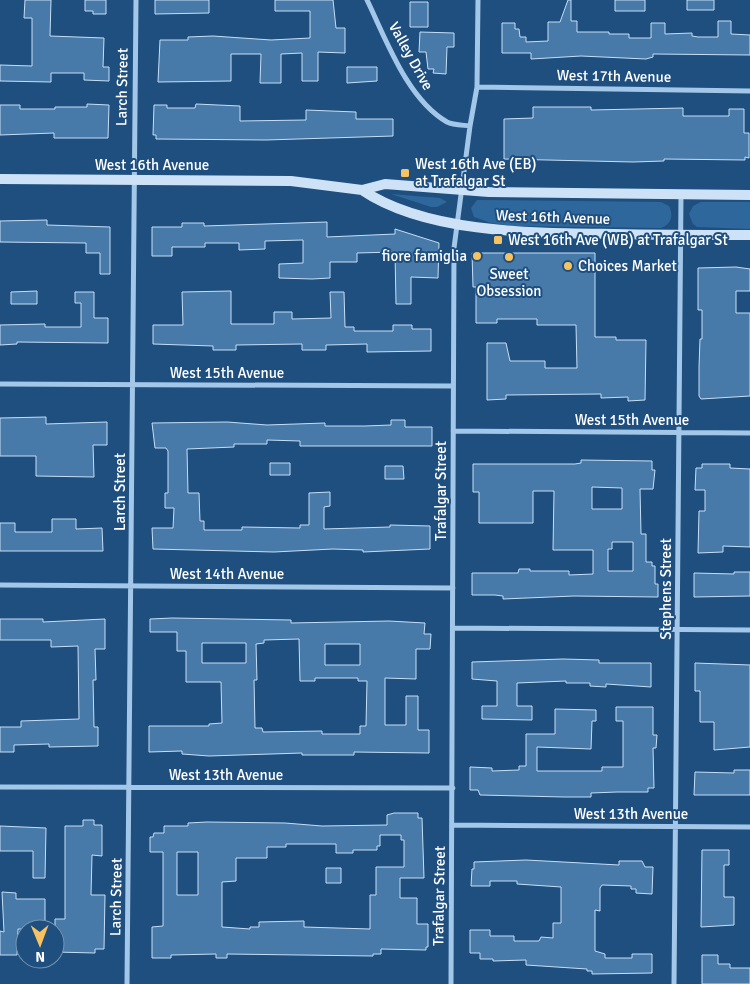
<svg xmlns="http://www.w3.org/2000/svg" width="750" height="984" font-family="Signika,sans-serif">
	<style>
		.green { fill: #2e679c }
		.building { fill: #4779a9; stroke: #c7dff6; fill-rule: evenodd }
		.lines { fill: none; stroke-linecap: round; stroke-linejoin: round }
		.minor { stroke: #a3c7e8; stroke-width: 5 }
		.secondary { stroke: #cde2f6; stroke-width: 10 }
		.poi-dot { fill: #f7c262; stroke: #1e4f7f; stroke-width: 2 }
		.labels { text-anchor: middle; stroke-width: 4; stroke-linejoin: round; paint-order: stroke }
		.street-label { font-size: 15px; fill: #fff; stroke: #1e4f7f }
		.poi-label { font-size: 15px; fill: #fff; stroke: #1e4f7f; text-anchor: start }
	</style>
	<rect width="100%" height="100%" fill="#1e4f7f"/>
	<path class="green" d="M391,194L440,198L447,202L437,207H431Z
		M477,200L661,202L669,206C674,216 671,224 661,228L511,226L491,223L474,217L471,208Z
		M701,202H750V229L697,227L693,224L689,214L693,206Z"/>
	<path class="building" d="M25,0H51L50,36L104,38L103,67H109V81L84,80V73H51V82L0,81V65L32,66V18H24Z
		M85,0H106V14H93V11H85Z
		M155,0H209V13L155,14Z
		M275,0H333L336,28H345V53L318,52V81H302V53L281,54V83H260L261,54H231V81L158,82L160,40H188V37L213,36L271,40L310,38V11H275Z
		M568,0H571V21H577V32H609V34H629V38H651V23H665V34L692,33V36L698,37H718V21H731V34L750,35V55L653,54V57L646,59L581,56L531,59V53H502V23H515V29H519L520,37H526V42L548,41V22H560Z
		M615,0H645V11H615Z
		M687,0H714V10H687Z
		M410,2H428V27H410Z
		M420,32L454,33V47H447L446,74L433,73L434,69H428L426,52H419Z
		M347,67H377V81L347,83Z
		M87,104L109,105L108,138H54V133L0,135V105H20V109H55V107H87Z
		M196,104L240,106V121L306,120V110L356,112V119H393V136L266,140L156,139V135H153L154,105H167V108H195Z
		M533,107H591V110L683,108V116H729V109H744V133H749V158L745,157V160L664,159V161L633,162L504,159V119L533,118Z
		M47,220V225L110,227V274H100V253H86V243L0,242V221Z
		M327,222V237L395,234V229L439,243L438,278L411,277V304H396L395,252L357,253V262H330V278L312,279L279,278V264L303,263V240L265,241V249L239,250V243H205V247H172V256H152V227H182V223H204V226Z
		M472,253H595V337H616V340H646L645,400L628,401V397L601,398V394L506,395V399L487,400V343H506L510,361H545V368H577L576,325H537V319H497V323H476V287H473Z
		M736,267L750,269V291H736V313H750V396L701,399L699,396V367L700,339H702V310H698V268Z
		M37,291V304H11V292Z
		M231,291V324H274V312H292V319L331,318L330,292H344L345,327H354V331H393V325H412V329H431V351L367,352V344L326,345V350H302V344L236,345V350H213V346L153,344V325H183L182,292Z
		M75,292H94V318H108V343L17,342V344L0,345V325L45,324V327H81V303H75Z
		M46,417V424L107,422V445H93L94,477L36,476V456H0V418Z
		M391,420H405V427H432V446H300V441L267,440V444H234V447L187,449L188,493H199L200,521H204V530H242V527L300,528V525H309V493L330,492V506L324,507V529L390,527V525L430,526V549L363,552V550L333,549L274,552L153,549L152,528H173L174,508H165V493H168V451L166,448H155L152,423L227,422L267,425L325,423V426H365L391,425Z
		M581,460L652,461V470H655L653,489H640L641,534H646V562H652V566H655V584H658V597L574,596L503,599V596L495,595H472V573H518L519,569H530V571H569V575L593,574V550H553L554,491H533V523H479V492H473V464H575L581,463ZM592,487L622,488V509H592ZM612,542H633V571H608V549H612Z
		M270,463H290V475H270Z
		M702,464H730V468L750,469V547L723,546V552L698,553L699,511H705V490H695L696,468H702Z
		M385,466H403L404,479H385Z
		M52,519H76V529L102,528L103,551H0V523H15V532H52Z
		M734,572H750V596L694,597V573L734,574Z
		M172,618L291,620V623L389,621L425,623L424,634H431L430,649H416V679L385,678V725H406V696H418V730H429V753L354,752V755H302V753L209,756L182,754V751L149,752V726H209V724L222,723L221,682H186V651H177V632H150V619ZM299,639L300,681H315V678H358V681H367L366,726H360V734H322V731L263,732L262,728H255L254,680H257L256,644L264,643V640ZM202,643H246V663H202ZM325,644H360V665H325Z
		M0,619H43V622L105,619V649H95L96,680H93L94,727H98V746L49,747V744L14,745V752H0V727H21V721L79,719L78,646L51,647V640H0Z
		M563,659L599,660V663H651V687L606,684V687L590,686V683H566V681L517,683V706H532V720L482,719V706H497V681L472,679V662Z
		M695,663L750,665V747L714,750V722H700V691H695Z
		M616,707H653V735H657L656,748H653L654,788H648V792H617L591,793V797H564L480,795L478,790H470V767L492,768V771L519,770V766H526V734H555V709L596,710V721H592L591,749L537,747V771H602V767H623V721H616Z
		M734,770H750V795H694L695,772L734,773Z
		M394,813H418V818H422L424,878H400V898H417V924H428V947H426V950L381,949V954H373V956L227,954V958H216V954L171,955V958H152V927L163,926V852H150V837H153L154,833H164V826H188V823L207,822L285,823L322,826L387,825V815ZM380,835H401V840H404V867H376V895H370V929L304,927V921L259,922V927H250V929L222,927V882L236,881V858H267V847H286V844H336V853H353V850H377V846H380ZM177,852H198V895H177Z
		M83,820H94V825H102V856L92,855L91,895H105L104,949H95V953L55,952V919H65V826H83Z
		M0,826L46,828L45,878H33V851H0Z
		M702,850H729V865H724V897H734V925L701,927Z
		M526,860L619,865V861H642L645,867H653L652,894L636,893V889H631V886L602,885L600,888V911L595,910V951L605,954V958H632V954H652V973L592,974V971H587V969L526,965V960L493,961V959H480V953H470V930H490V936H514V941H539L541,937L553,938V923H561V887L517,884V881H490V886H471L472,869H474V862Z
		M326,868H341V883H326Z
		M2,892L16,893V899H45V929H18L17,955H0V931L4,932Z
		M702,955H718V964H730V968H750V984H702Z"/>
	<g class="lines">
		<path class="minor" d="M367,0C386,39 407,99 447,122C453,125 462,125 470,126
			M477,87L750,91
			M0,384L453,386
			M453,431L750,433
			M0,585L453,588
			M453,628L750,630
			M0,787L453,788
			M452,825L750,827
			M127,984L136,0
			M451,984L454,248L470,126L477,87L478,0
			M674,984L681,195"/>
		<path class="secondary" d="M0,179L291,181L362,190L385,184L489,192L750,195
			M362,190C427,234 537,233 613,234C659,235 704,235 750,235"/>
	</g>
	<g class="poi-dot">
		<rect x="400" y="168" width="10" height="10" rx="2.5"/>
		<rect x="493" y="235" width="10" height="10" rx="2.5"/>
		<circle cx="477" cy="256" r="5"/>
		<circle cx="509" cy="257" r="5"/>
		<circle cx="568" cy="266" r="5"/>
	</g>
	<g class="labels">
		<g class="street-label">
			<text transform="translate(411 56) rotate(61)" y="5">Valley Drive</text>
			<text transform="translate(614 76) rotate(1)" y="5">West 17th Avenue</text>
			<text transform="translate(122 87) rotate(-89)" y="5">Larch Street</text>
			<text x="152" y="170">West 16th Avenue</text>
			<text transform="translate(553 217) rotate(2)" y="5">West 16th Avenue</text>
			<text x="227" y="378">West 15th Avenue</text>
			<text x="632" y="425">West 15th Avenue</text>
			<text transform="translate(441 491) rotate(-90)" y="5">Trafalgar Street</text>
			<text transform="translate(120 492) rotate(-90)" y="5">Larch Street</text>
			<text x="227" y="579">West 14th Avenue</text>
			<text transform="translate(666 589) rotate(-90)" y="5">Stephens Street</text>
			<text x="226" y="780">West 13th Avenue</text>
			<text x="631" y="819">West 13th Avenue</text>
			<text transform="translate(439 896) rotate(-89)" y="5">Trafalgar Street</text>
			<text transform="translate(116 897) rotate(-89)" y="5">Larch Street</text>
		</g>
		<g class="poi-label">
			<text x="415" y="169">West 16th Ave (EB)<tspan x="415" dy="17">at Trafalgar St</tspan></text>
			<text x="508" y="245">West 16th Ave (WB) at Trafalgar St</text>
			<text x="467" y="261" text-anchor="end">fiore famiglia</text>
			<text x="578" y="271">Choices Market</text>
			<text x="509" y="279" text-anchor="middle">Sweet<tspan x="509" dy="17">Obsession</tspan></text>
		</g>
	</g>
	<g transform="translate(40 944) rotate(179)"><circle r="24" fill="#1e4f7f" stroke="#7895b2"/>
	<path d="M0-4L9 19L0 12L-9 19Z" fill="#f7c262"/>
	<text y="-8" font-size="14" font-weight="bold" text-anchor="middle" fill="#ffffff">N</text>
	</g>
</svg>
